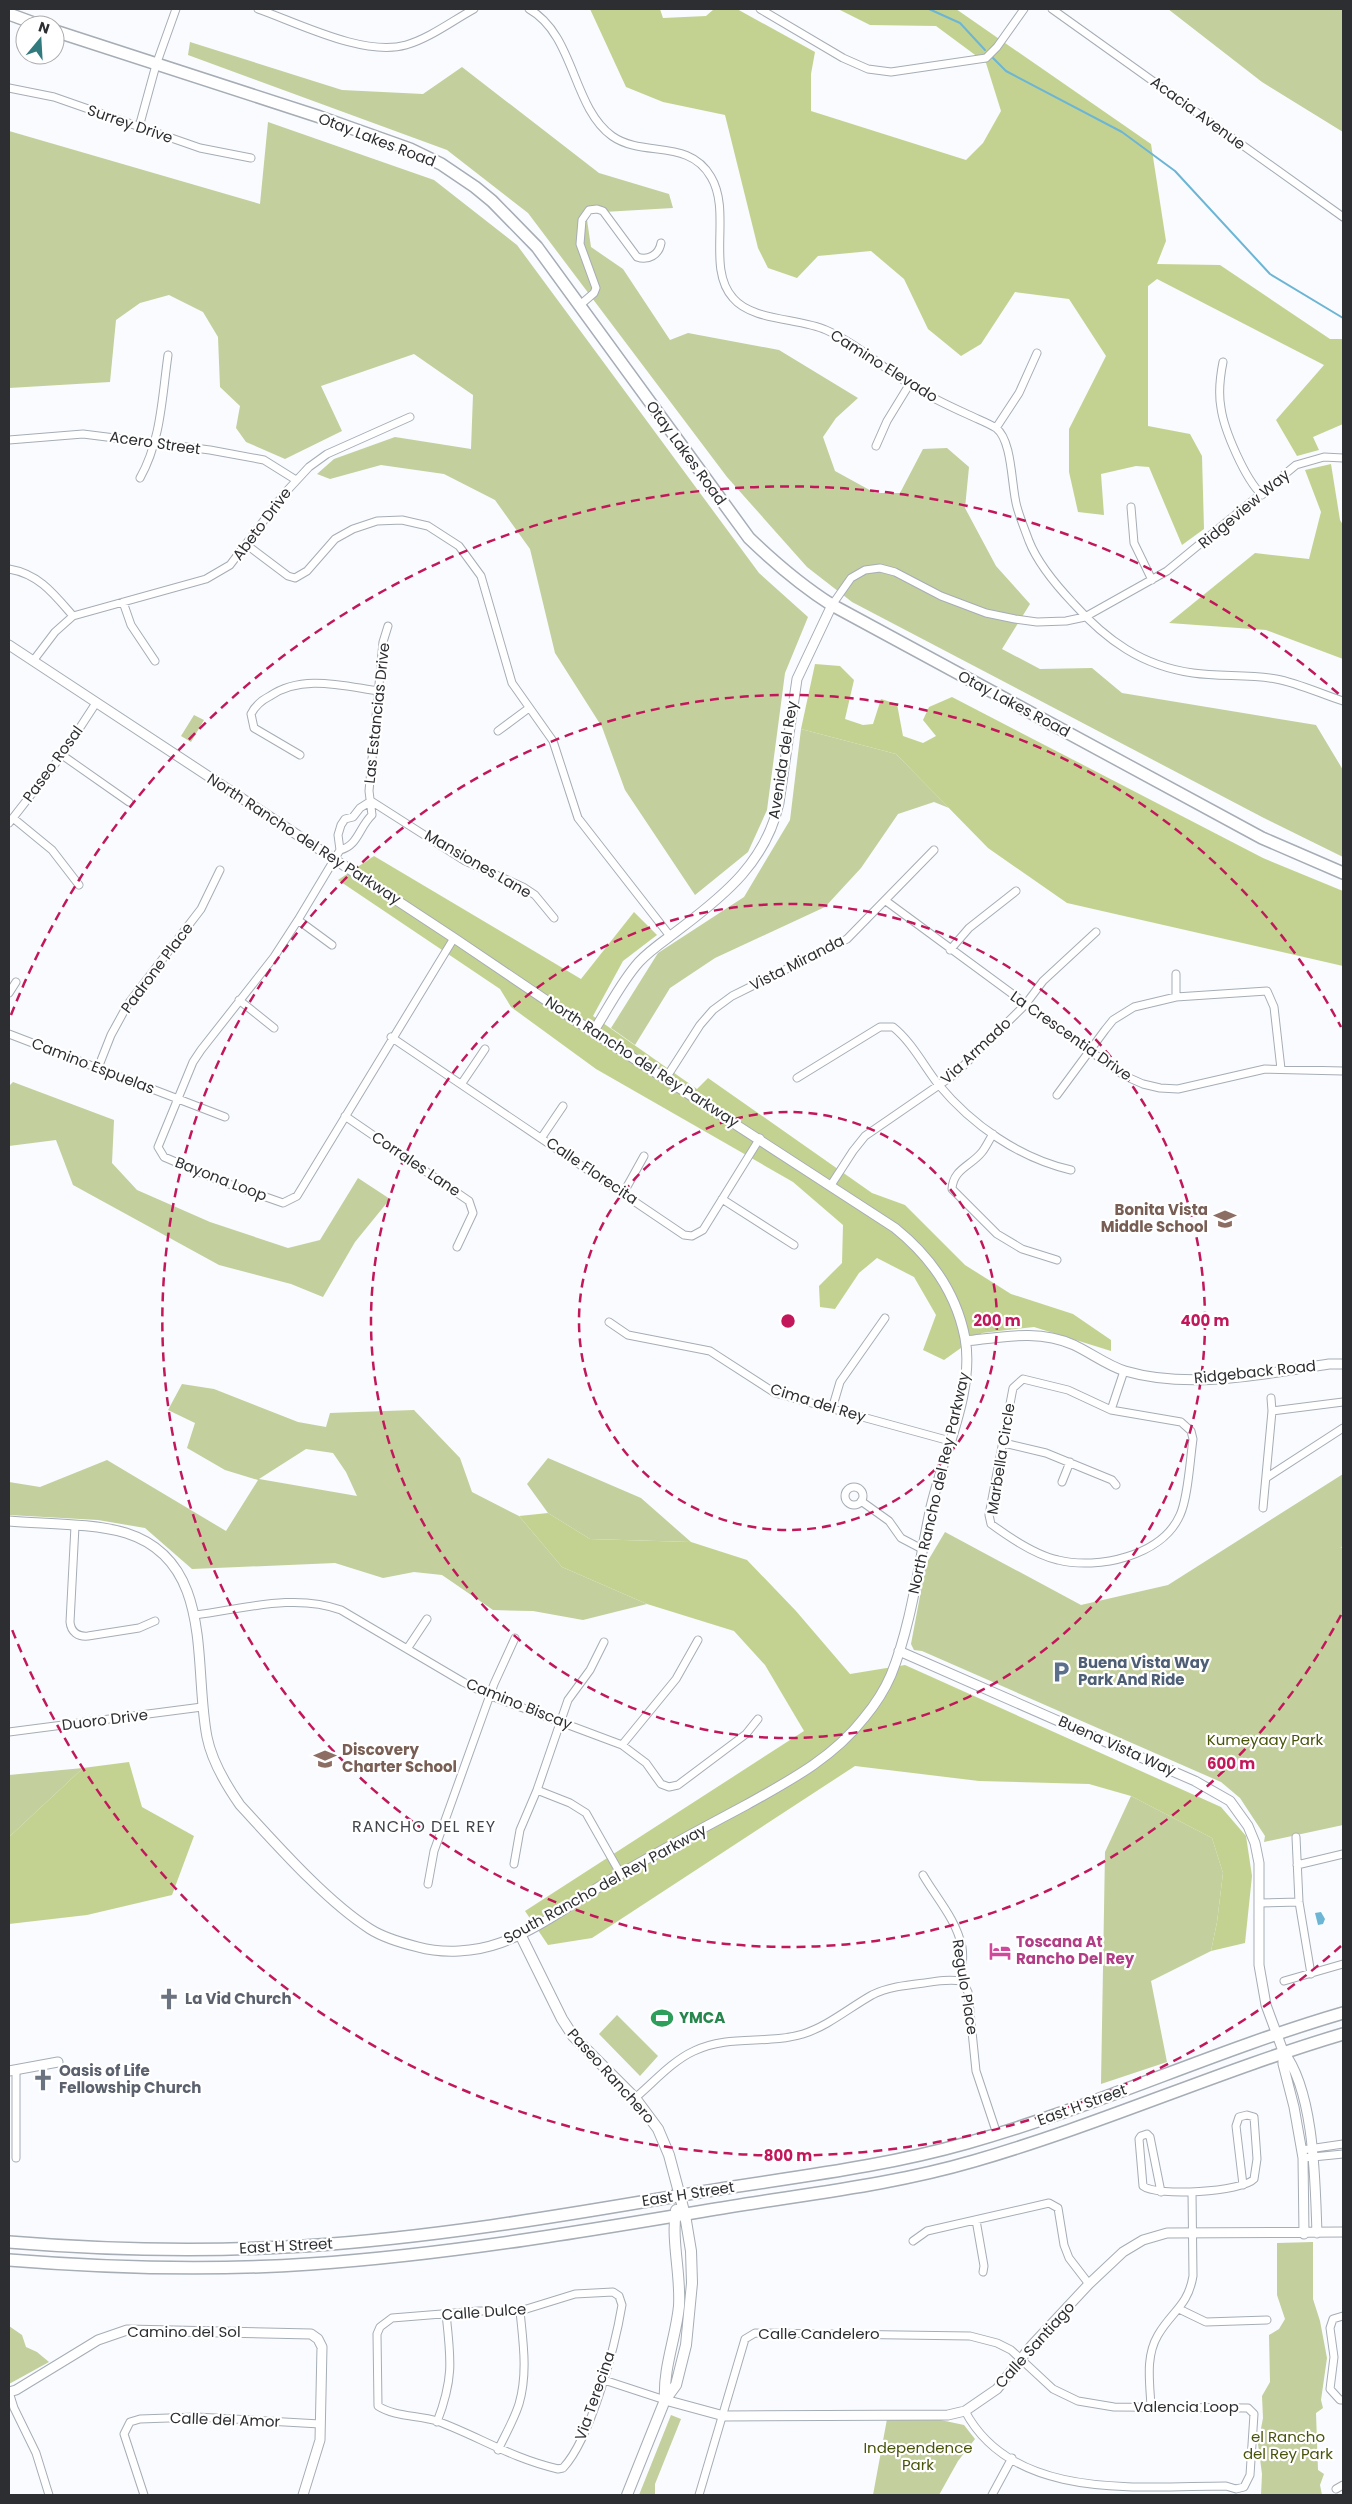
<svg xmlns="http://www.w3.org/2000/svg" width="1352" height="2504" font-family="Poppins,sans-serif">
	<style>
		.green { fill: #c3cf9c; fill-rule: evenodd }
		.forest { fill: #c4d291 }
		.water { fill: #6cb5d4 }
		.lines { fill: none; stroke-linecap: round; stroke-linejoin: round }
		.stream { stroke: #6cb5d4; stroke-width: 2 }
		.minor-casing { stroke: #a6adb5; stroke-width: 9 }
		.tertiary-casing { stroke: #a6adb5; stroke-width: 11 }
		.secondary-casing { stroke: #a6adb5; stroke-width: 12 }
		.primary-casing { stroke: #a6adb5; stroke-width: 14 }
		.minor { stroke: #fff; stroke-width: 7 }
		.tertiary { stroke: #fff; stroke-width: 9 }
		.secondary { stroke: #fff; stroke-width: 10 }
		.primary { stroke: #fff; stroke-width: 11 }
		.ring { fill: none; stroke: #c2185b; stroke-width: 2.5; stroke-dasharray: 9 6 }
		.labels { text-anchor: middle; stroke-width: 4.5; stroke-linejoin: round; paint-order: stroke }
		.street-label { font-size: 15px; fill: #2c2e31; stroke: #fff }
		.education-label { font-size: 15px; font-weight: bold; fill: #785e54; stroke: #fff; text-anchor: end }
		.service-label { font-size: 15px; font-weight: bold; fill: #4e5e75; stroke: #fff; text-anchor: start }
		.park-label { font-size: 15px; fill: #49540a; stroke: #fff }
		.hotel-label { font-size: 15px; font-weight: bold; fill: #b23c85; stroke: #fff; text-anchor: start }
		.worship-label { font-size: 15px; font-weight: bold; fill: #5b616d; stroke: #fff; text-anchor: start }
		.leisure-label { font-size: 15px; font-weight: bold; fill: #27864d; stroke: #fff; text-anchor: start }
		.neighbourhood-label { font-size: 16px; letter-spacing: 1px; fill: #41464d; stroke: #fff }
		.centre { fill: #c2185b; stroke: #fff; stroke-width: 2.5 }
		.ring-label { font-size: 15px; text-anchor: middle; font-weight: bold; fill: #c2185b; stroke: #fff; stroke-width: 4.5; stroke-linejoin: round; paint-order: stroke }
	</style>
	<rect width="100%" height="100%" fill="#f9fbff"/>
	<path class="green" d="M1168,9H1343V132L1262,82Z
		M190,42L342,90L423,94L462,67L599,173L669,194L673,208L586,213L591,247L623,269L670,340L688,333L779,350L858,398L836,418L823,437L835,471L875,493H900L923,449L947,448L969,467L965,508L996,566L1030,604L1002,649L1040,669L1092,668L1122,693L1316,725L1343,770V857L1262,817L852,602L807,567L727,477L528,213L447,150L188,55Z
		M268,122L434,180L517,245L759,573L808,617L785,673L767,810L748,852L695,895L625,790L602,727L555,653L530,549L495,500L444,474L381,465L330,479L317,474L334,459L395,437L471,449L473,395L414,354L321,386L342,431L285,459L246,442L236,428L240,406L220,387L218,337L203,312L169,295L140,303L116,320L110,382L9,388V131L260,204Z
		M194,715L204,720L191,742L181,736Z
		M801,729L896,754L949,808L934,802L898,814L861,868L825,907L715,958L670,988L635,1045L611,1028L658,953L744,897L790,820Z
		M13,1082L114,1120L112,1163L137,1190L210,1222L288,1248L320,1240L358,1178L390,1199L355,1242L323,1297L291,1284L219,1265L73,1185L56,1140L9,1146V1086Z
		M182,1384L214,1389L298,1422L326,1427L330,1413L414,1410L460,1458L472,1492L519,1516L562,1567L647,1604L583,1620L533,1611L493,1610L442,1575L414,1572L383,1578L335,1563L192,1569L145,1528L98,1520L9,1515V1482L40,1487L107,1460L226,1531L258,1480L225,1470L187,1448L195,1423L168,1410ZM306,1449L333,1453L346,1472L357,1496L259,1479Z
		M548,1458L641,1498L691,1542L590,1539L548,1513L527,1484Z
		M1343,1474V1546L1340,1548L1343,1547V1825L1264,1842L1265,1836L1240,1798L1221,1782L922,1651L914,1650L911,1644L926,1564L945,1532L1081,1605L1168,1585Z
		M83,1768L9,1837V1775Z
		M1131,1796L1212,1838L1223,1873L1217,1922L1211,1951L1151,1981L1167,2062L1101,2084L1105,1852Z
		M617,2015L658,2056L640,2076L599,2034Z
		M1313,2242V2299L1320,2321L1327,2358L1321,2400L1323,2408L1316,2413L1318,2470L1324,2474L1320,2485L1322,2495H1261L1262,2474L1258,2444L1263,2418L1262,2396L1270,2382L1269,2335L1279,2329L1285,2319L1277,2295V2243Z
		M9,2326L22,2335L26,2347L37,2352L49,2362L9,2384Z
		M671,2415L681,2419L655,2484V2495H639Z
		M887,2419H936L964,2425L975,2439L958,2461L939,2495H873Z"/>
	<path class="forest" d="M590,9H660L663,18L706,16L714,9H737L815,52L811,74V111L966,160L983,143L1001,111L986,63L936,26L870,25L838,9H956L1151,144L1166,241L1157,264L1220,265L1330,339H1343V424L1313,437L1319,450L1297,456L1276,420L1324,365L1157,279L1148,286V426L1190,434L1202,456L1204,529L1182,545L1149,467L1136,466L1101,474L1104,515L1078,512L1069,472V429L1106,356L1069,299L1015,292L981,344L961,356L928,329L904,279L871,251L818,256L797,278L768,268L758,248L725,115L663,102L626,87Z
		M1331,464L1340,520L1343,525V659L1266,630L1169,623L1255,553L1309,559L1321,512L1305,470Z
		M815,664L840,666L854,680L845,719L863,725L873,724L881,699L897,704L903,736L923,743L936,736L923,720L929,707L952,697L1263,858L1343,891V966L1067,903L988,848L896,754L801,729Z
		M374,856L581,979L634,912L657,935L623,961L593,1016L697,1089L708,1078L872,1193L905,1205L965,1265L1011,1294L1073,1314L1111,1340V1351L1034,1327L982,1333L944,1360L923,1350L936,1315L914,1277L877,1258L859,1273L835,1309L820,1307L819,1286L842,1263L843,1225L793,1182L596,1069L511,1007L500,989L338,880Z
		M548,1513L590,1539L691,1542L747,1560L796,1611L850,1674L905,1665L1221,1807L1246,1836L1252,1876L1245,1943L1211,1951L1217,1922L1223,1873L1212,1838L1131,1796L1089,1784L979,1781L855,1766L592,1938L548,1945L525,1911L804,1731L765,1665L734,1631L647,1604L562,1567L519,1516Z
		M129,1762L142,1807L194,1836L172,1895L87,1915L9,1924V1837L83,1768Z"/>
	<path class="water" d="M1321,1912L1325,1919L1323,1924L1318,1925L1315,1913Z"/>
	<g class="lines">
		<path class="stream" d="M929,9L960,23L985,50
			M993,58L1006,71L1122,132L1175,171L1270,274L1343,318"/>
		<g class="minor-casing">
			<path id="minor" d="M258,9C298,23 364,57 406,45C430,38 452,21 474,9
				M529,9C575,35 572,107 612,136C643,158 689,138 711,177C732,212 706,268 733,298C752,321 799,318 826,330C858,344 882,368 911,385C929,397 949,406 969,415C977,419 988,423 996,428C1013,441 1011,487 1017,507C1020,518 1025,530 1029,541C1038,564 1056,585 1073,603C1106,640 1142,666 1193,673C1220,677 1248,674 1276,679C1298,683 1321,694 1343,701
				M760,9L843,58L868,69L891,72L986,58L997,47L1024,9
				M1052,9L1343,217
				M9,88L54,97L200,148L251,158
				M139,127L156,65L176,9
				M580,305L594,293L596,288L580,244L582,220L589,210L597,209L603,211L637,257C648,261 659,255 661,243
				M1223,362C1220,377 1218,392 1221,408C1224,430 1245,479 1262,495
				M996,428L1019,393L1037,353
				M9,440L83,434L210,450L264,460L296,480
				M876,446L887,421L909,385
				M140,478C161,441 162,397 168,355
				M1131,507L1134,543L1152,580
				M247,545L288,576L295,578L307,571L335,539L353,529L377,521L402,520L428,526L459,546L481,576L512,683L553,741L578,818L670,936
				M9,569C39,574 54,594 73,616
				M123,602L131,625L155,661
				M832,605L851,578L865,570L880,568L895,572L941,596L986,613L1015,619L1037,622L1066,621L1085,617L1167,571L1296,465L1324,457L1343,458
				M33,661L55,632L73,616L206,579L230,565L284,494L309,467L327,454L410,417
				M498,731L529,708
				M62,755L129,802
				M300,755L254,728L251,714C255,706 262,700 270,696C302,674 343,686 379,691
				M371,801L360,808L353,817L345,819L341,825L338,835L340,850L298,920L274,957L201,1050L193,1062L158,1147L164,1157L220,1181L283,1203L297,1196L454,938
				M371,801L465,861L523,887L535,895L554,918
				M13,818L52,850L79,885
				M9,823L62,755L96,703
				M340,850C358,846 359,827 372,815L369,791L383,642L388,626
				M886,901L1090,1051L1125,1076L1143,1084L1160,1088L1178,1089L1265,1069L1343,1071
				M298,920L332,945
				M950,950L969,928L1016,891
				M1176,974V997
				M9,993L16,982
				M239,1000L274,1028
				M9,1034L225,1117
				M391,1037L684,1235L692,1236L703,1230L760,1138
				M98,1068L111,1035L128,1004L201,909L220,870
				M666,1078L700,1025L713,1010L732,996L847,939L934,850
				M797,1078L880,1027H893C911,1041 924,1066 938,1084C972,1125 1019,1158 1071,1170
				M462,1083L485,1049
				M1057,1095L1105,1030L1113,1020L1134,1007L1176,997L1267,991L1274,1007L1281,1069
				M345,1116L469,1201L473,1213L457,1247
				M993,1134C989,1140 986,1147 982,1152C971,1166 953,1169 952,1189L997,1234L1022,1249L1057,1260
				M542,1137L563,1106
				M831,1185L853,1151L865,1136L955,1074L1025,1005L1043,981L1096,932
				M624,1192L644,1156
				M722,1199L794,1245
				M609,1322L628,1335L710,1351L775,1393L950,1441
				M1023,1379L1068,1390L1111,1410L1181,1422L1191,1431L1193,1439C1190,1460 1188,1498 1180,1515C1162,1556 1098,1570 1058,1560C1035,1555 1010,1538 991,1524L989,1515L1013,1388Z
				M832,1409L840,1382L885,1318
				M1111,1410L1124,1371
				M1272,1411L1343,1402
				M1004,1443L1046,1453L1112,1480L1116,1485
				M1266,1478L1343,1428
				M1062,1482L1070,1462
				M845 1496a9 9 0 1 1 18 0a9 9 0 1 1-18 0Z
				M861,1501L889,1521L901,1538L922,1549
				M1263,1508L1272,1411L1271,1398
				M75,1526L70,1622C71,1632 78,1637 88,1636L139,1628L155,1621
				M195,1615C243,1609 295,1593 341,1610L463,1682L491,1696L622,1745L646,1763L661,1784L669,1787L678,1785L746,1734L758,1719
				M407,1649L427,1619
				M9,1732L202,1707
				M622,1745L676,1679L698,1640
				M537,1790L570,1803L586,1813L620,1873
				M1296,1837L1299,1902L1311,1974
				M514,1864L520,1830L537,1790L568,1700L590,1670L604,1642
				M1297,1865L1343,1854
				M923,1875C937,1899 956,1919 962,1947C965,1965 957,1975 968,1992L976,2071L997,2134
				M428,1884L434,1851L494,1684L515,1638
				M1259,1903L1299,1902
				M1284,1981L1343,1964
				M635,2098C653,2083 672,2061 694,2051C729,2034 767,2045 803,2034C828,2026 849,2008 872,1995C888,1987 907,1985 924,1983C937,1981 948,1979 961,1981
				M1302,2150L1343,2144
				M16,2158V2072
				M1303,2158L1343,2154
				M1161,2192L1150,2137L1147,2134L1141,2136L1139,2139L1143,2186C1157,2197 1242,2192 1254,2179L1257,2159L1254,2117L1247,2115L1239,2117L1236,2126L1243,2185
				M976,2220L984,2266L983,2272
				M913,2241L927,2231L1049,2203L1058,2208L1064,2245L1069,2258L1089,2284
				M613,2292L619,2296L622,2305C615,2347 591,2438 563,2468L558,2469C511,2458 480,2437 437,2421C418,2415 395,2417 378,2406L377,2334L380,2327L392,2318L479,2311H520L575,2294Z
				M1179,2309L1206,2322L1267,2320
				M1343,2316L1333,2319L1330,2328L1334,2357L1330,2389L1340,2400H1343
				M604,2380L665,2400
				M9,2392L14,2408L36,2453L49,2495
				M1151,2407C1150,2383 1145,2357 1158,2335C1172,2311 1188,2306 1193,2276L1192,2192
				M437,2422C454,2378 451,2359 446,2314
				M498,2450C505,2435 514,2420 519,2404C528,2373 523,2342 520,2311
				M1336,2489L1343,2485
				M144,2495L124,2434L130,2422L140,2419L197,2417L320,2424
				M699,2495L745,2339L755,2333L970,2336L997,2343L1011,2350L1053,2389L1078,2401L1114,2407L1248,2408L1254,2414L1250,2475L1244,2487L1236,2489L1226,2486C1140,2486 1013,2502 965,2411
				M992,2495L1012,2458"/>
		</g>
		<g class="tertiary-casing">
			<path id="tertiary" d="M9,645L454,938L593,1032L895,1228C931,1257 956,1292 965,1338C975,1391 943,1455 931,1507C919,1561 912,1623 891,1675C885,1689 874,1706 864,1718C833,1758 789,1781 746,1805C705,1827 663,1849 622,1873C583,1895 542,1928 500,1943C475,1952 443,1954 418,1947C402,1943 384,1938 370,1929C326,1901 276,1844 240,1805C226,1785 212,1762 207,1737C193,1666 215,1561 126,1533C93,1523 44,1524 9,1521
				M593,1032C608,1009 621,982 639,962C651,949 667,939 681,928C726,894 766,861 779,803L797,679L832,605
				M966,1341C1003,1337 1039,1329 1074,1345C1091,1353 1108,1366 1125,1371C1190,1390 1264,1374 1329,1364H1343
				M899,1651L1195,1781L1230,1801L1248,1826L1255,1843L1259,1863V1965L1266,2005L1283,2051V2064L1294,2107L1303,2158L1304,2234
				M1283,2051C1315,2092 1315,2183 1317,2233
				M9,2071L58,2062
				M9,2392L16,2390L98,2340L127,2330L311,2334L318,2339L322,2347L320,2440L303,2495
				M665,2400L724,2416L948,2415L965,2411L997,2389L1032,2345L1089,2284L1123,2252L1143,2240L1167,2233L1343,2232"/>
		</g>
		<g class="secondary-casing">
			<path id="secondary" d="M520,1934L562,2019L573,2036L635,2098L658,2129L669,2155L685,2215L691,2251L692,2283L686,2345L676,2385L665,2400L627,2495
				M665,2400C663,2368 676,2337 679,2306C681,2274 671,2241 676,2210"/>
		</g>
		<g class="primary-casing">
			<path id="primary" d="M9,14L39,25
				M55,31L320,117L410,149L441,164L475,187L492,201L537,247L749,538C775,563 802,586 832,605L1262,838L1343,873
				M9,2242C107,2250 206,2252 304,2246C429,2238 554,2217 677,2196C774,2179 872,2170 967,2143C1095,2107 1216,2050 1343,2013
				M9,2260C109,2268 210,2271 310,2264C442,2255 574,2233 704,2211C795,2195 885,2187 974,2161C1099,2125 1218,2071 1343,2034"/>
		</g>
		<use href="#minor" class="minor"/>
		<use href="#tertiary" class="tertiary"/>
		<use href="#secondary" class="secondary"/>
		<use href="#primary" class="primary"/>
	</g>
	<g class="ring">
		<circle cx="788" cy="1321" r="209"/>
		<circle cx="788" cy="1321" r="417"/>
		<path d="M1341 1615A626 626 0 1 1 1341 1027"/>
		<path d="M1341 1946A835 835 0 0 1 11 1627M11 1015A835 835 0 0 1 1341 696"/>
	</g>
	<defs>
		<g id="school-bare" transform="scale(1.725)"><path d="M0-5L7-2L0 1L-7-2ZM-4 1L0 2.5L4 1V4Q0 6-4 4Z" fill="#8d6e63" stroke="#fff" stroke-width="2.5" paint-order="stroke"/></g>
		<g id="parking-bare" transform="scale(1.725)"><path d="M-3.5-5.5H1a3.5 3.5 0 0 1 0 7H-1V5.5H-3.5ZM-1-3.4V-.6H.8a1.4 1.4 0 0 0 0-2.8Z" fill="#5c6f8a" stroke="#fff" stroke-width="2.5" paint-order="stroke"/></g>
		<g id="hotel-bare" transform="scale(1.725)"><path d="M-6-4.5h1.5V1H6V5H4.5V3h-9V5H-6ZM-4 0a1.8 1.8 0 1 1 3.6 0ZM.5 0V-2.5h3Q6-2.5 6 0Z" fill="#d1479c" stroke="#fff" stroke-width="2.5" paint-order="stroke"/></g>
		<g id="church-bare" transform="scale(1.725)"><path d="M-1.2-6h2.4v3.5h3.3v2.4h-3.3V6h-2.4V-.1h-3.3v-2.4h3.3Z" fill="#6b7280" stroke="#fff" stroke-width="2.5" paint-order="stroke"/></g>
		<g id="stadium-bare" transform="scale(1.725)"><path d="M0-5a6.5 5 0 1 0 0 10a6.5 5 0 1 0 0-10ZM-3.5-1.8h7v3.6h-7Z" fill="#2e9e5b" stroke="#fff" stroke-width="2.5" paint-order="stroke"/></g>
	</defs>
	<g fill-rule="evenodd">
		<use href="#school-bare" x="1225" y="1219"/>
		<use href="#parking-bare" x="1061" y="1672"/>
		<use href="#school-bare" x="325" y="1759"/>
		<use href="#hotel-bare" x="1000" y="1951"/>
		<use href="#church-bare" x="169" y="1999"/>
		<use href="#stadium-bare" x="662" y="2018"/>
		<use href="#church-bare" x="43" y="2080"/>
	</g>
	<g class="labels">
		<g class="street-label">
			<text transform="translate(1198 113) rotate(36)" y="5">Acacia Avenue</text>
			<text transform="translate(130 124) rotate(19)" y="5">Surrey Drive</text>
			<text transform="translate(377 140) rotate(21)" y="5">Otay Lakes Road</text>
			<text transform="translate(884 366) rotate(32)" y="5">Camino Elevado</text>
			<text transform="translate(155 443) rotate(8)" y="5">Acero Street</text>
			<text transform="translate(686 453) rotate(54)" y="5">Otay Lakes Road</text>
			<text transform="translate(1244 509) rotate(-40)" y="5">Ridgeview Way</text>
			<text transform="translate(262 524) rotate(-53)" y="5">Abeto Drive</text>
			<text transform="translate(1014 704) rotate(28)" y="5">Otay Lakes Road</text>
			<text transform="translate(377 713) rotate(-84)" y="5">Las Estancias Drive</text>
			<text transform="translate(783 760) rotate(-81)" y="5">Avenida del Rey</text>
			<text transform="translate(53 764) rotate(-54)" y="5">Paseo Rosal</text>
			<text transform="translate(304 839) rotate(33)" y="5">North Rancho del Rey Parkway</text>
			<text transform="translate(478 864) rotate(30)" y="5">Mansiones Lane</text>
			<text transform="translate(797 963) rotate(-27)" y="5">Vista Miranda</text>
			<text transform="translate(157 968) rotate(-53)" y="5">Padrone Place</text>
			<text transform="translate(1071 1036) rotate(35)" y="5">La Crescentia Drive</text>
			<text transform="translate(976 1051) rotate(-43)" y="5">Via Armado</text>
			<text transform="translate(642 1062) rotate(33)" y="5">North Rancho del Rey Parkway</text>
			<text transform="translate(93 1066) rotate(21)" y="5">Camino Espuelas</text>
			<text transform="translate(416 1164) rotate(34)" y="5">Corrales Lane</text>
			<text transform="translate(592 1171) rotate(34)" y="5">Calle Florecita</text>
			<text transform="translate(221 1179) rotate(21)" y="5">Bayona Loop</text>
			<text transform="translate(1255 1372) rotate(-6)" y="5">Ridgeback Road</text>
			<text transform="translate(818 1403) rotate(17)" y="5">Cima del Rey</text>
			<text transform="translate(1001 1459) rotate(-81)" y="5">Marbella Circle</text>
			<text transform="translate(939 1483) rotate(-77)" y="5">North Rancho del Rey Parkway</text>
			<text transform="translate(519 1704) rotate(22)" y="5">Camino Biscay</text>
			<text transform="translate(105 1720) rotate(-7)" y="5">Duoro Drive</text>
			<text transform="translate(1117 1746) rotate(24)" y="5">Buena Vista Way</text>
			<text transform="translate(605 1884) rotate(-29)" y="5">South Rancho del Rey Parkway</text>
			<text transform="translate(965 1987) rotate(81)" y="5">Regulo Place</text>
			<text transform="translate(611 2076) rotate(48)" y="5">Paseo Ranchero</text>
			<text transform="translate(1082 2105) rotate(-20)" y="5">East H Street</text>
			<text transform="translate(688 2194) rotate(-9)" y="5">East H Street</text>
			<text transform="translate(286 2246) rotate(-3)" y="5">East H Street</text>
			<text transform="translate(484 2312) rotate(-4)" y="5">Calle Dulce</text>
			<text x="184" y="2337">Camino del Sol</text>
			<text x="819" y="2339">Calle Candelero</text>
			<text transform="translate(1035 2345) rotate(-48)" y="5">Calle Santiago</text>
			<text transform="translate(595 2396) rotate(-71)" y="5">Via Terecina</text>
			<text x="1186" y="2412">Valencia Loop</text>
			<text transform="translate(225 2420) rotate(2)" y="5">Calle del Amor</text>
		</g>
		<g class="education-label">
			<text x="1208" y="1215">Bonita Vista<tspan x="1208" dy="17">Middle School</tspan></text>
			<text x="342" y="1755" text-anchor="start">Discovery<tspan x="342" dy="17">Charter School</tspan></text>
		</g>
		<g class="service-label">
			<text x="1078" y="1668">Buena Vista Way<tspan x="1078" dy="17">Park And Ride</tspan></text>
		</g>
		<g class="park-label">
			<text x="1265" y="1745">Kumeyaay Park</text>
			<text x="1288" y="2442">el Rancho<tspan x="1288" dy="17">del Rey Park</tspan></text>
			<text x="918" y="2453">Independence<tspan x="918" dy="17">Park</tspan></text>
		</g>
		<g class="hotel-label">
			<text x="1016" y="1947">Toscana At<tspan x="1016" dy="17">Rancho Del Rey</tspan></text>
		</g>
		<g class="worship-label">
			<text x="185" y="2004">La Vid Church</text>
			<text x="59" y="2076">Oasis of Life<tspan x="59" dy="17">Fellowship Church</tspan></text>
		</g>
		<g class="leisure-label">
			<text x="679" y="2023">YMCA</text>
		</g>
		<g class="neighbourhood-label">
			<text x="424" y="1832">RANCHO DEL REY</text>
		</g>
	</g>
	<circle cx="788" cy="1321" r="8" class="centre"/>
	<g class="ring-label">
		<text x="997" y="1326">200 m</text>
		<text x="1205" y="1326">400 m</text>
		<text x="1231" y="1769">600 m</text>
		<text x="788" y="2161">800 m</text>
	</g>
	<rect width="1352" height="2504" fill="none" stroke="#2c2e31" stroke-width="20"/>
	<g transform="translate(40 40) rotate(18)"><circle r="24" fill="#ffffff" stroke="#ababad"/>
	<path d="M0-4L9 19L0 12L-9 19Z" fill="#317a7d"/>
	<text y="-8" font-size="14" font-weight="bold" text-anchor="middle" fill="#2c2e31">N</text>
	</g>
</svg>
